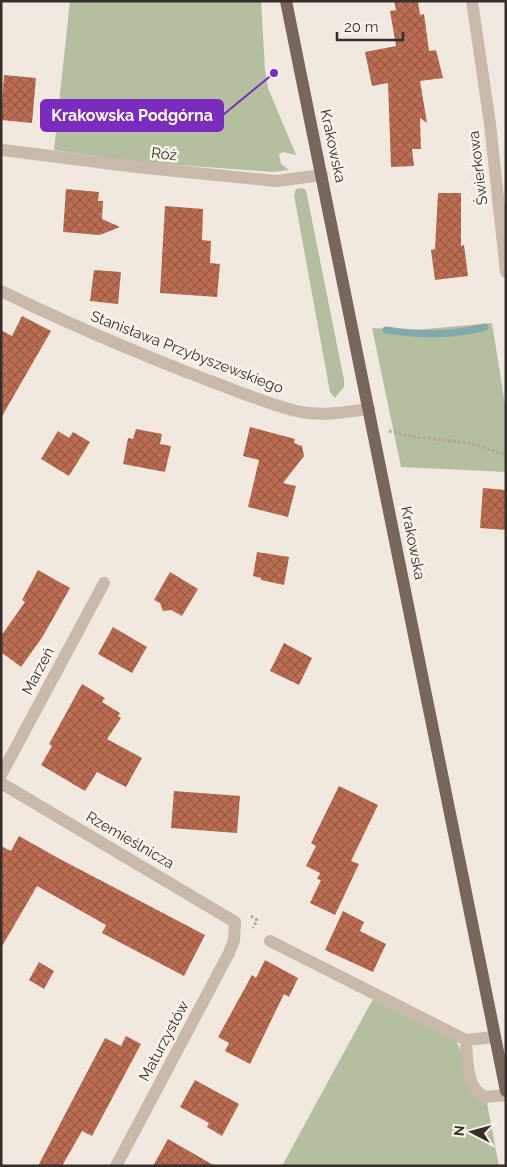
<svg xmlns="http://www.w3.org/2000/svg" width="507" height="1167" font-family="Raleway,sans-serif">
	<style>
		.green { fill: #b4bfa0 }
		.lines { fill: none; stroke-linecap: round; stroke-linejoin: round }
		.stream { stroke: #80a9ab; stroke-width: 7 }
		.building { fill: url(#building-cross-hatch) }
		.path { stroke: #b4a396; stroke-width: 3; stroke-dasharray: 2.5 2.5; stroke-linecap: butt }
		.minor { stroke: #c8b9ab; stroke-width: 12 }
		.major { stroke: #77665c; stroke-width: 12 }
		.labels { text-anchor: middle; stroke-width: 5; stroke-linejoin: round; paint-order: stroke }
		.street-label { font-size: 15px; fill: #362e2a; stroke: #f9f3eb }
		.leader { fill: none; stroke: #7b2cbf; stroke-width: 2 }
		.callout-dot { fill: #7b2cbf; stroke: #f9f3eb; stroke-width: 2 }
		.callout { fill: #7b2cbf; stroke: #7b2cbf; stroke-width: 2 }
		.callout-label { font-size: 16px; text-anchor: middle; font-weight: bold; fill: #fff }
	</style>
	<defs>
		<pattern id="building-cross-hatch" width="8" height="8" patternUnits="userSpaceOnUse" patternTransform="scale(1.25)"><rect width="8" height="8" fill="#bc6d52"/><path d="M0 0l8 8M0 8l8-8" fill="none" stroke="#9a5a44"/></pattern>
	</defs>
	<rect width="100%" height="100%" fill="#f1e9df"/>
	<path class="green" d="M70,1H261L265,70L268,88L296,155L283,152L279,154L281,164L289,170L273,172L137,162L54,150Z
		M302,188L306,190L344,380V387L335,398L330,392L294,195L296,189Z
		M492,323L506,411V472L401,467L372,328L415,330Z
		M373,999L455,1040C470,1059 456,1095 487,1103L499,1166H282Z"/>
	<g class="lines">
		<path class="stream" d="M386,330C420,335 451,336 485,327"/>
	</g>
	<path class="building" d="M394,1H418L420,15L424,14L429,51L436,50L443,78L420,81L427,123L420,118L421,149H412L414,166L391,167L388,83L372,86L365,52L396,46L390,11L396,10Z
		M4,75L36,78L32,123L1,120Z
		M66,189L99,192L98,201H103L102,219L120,227L100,235L63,232Z
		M438,193H461V246L464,245L468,276L435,280L431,250L435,249Z
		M165,206L203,209L202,240L211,241L210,263L220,264L217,297L160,293Z
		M94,270L121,272L118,304L90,301Z
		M22,316L51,331L1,418V330L12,336Z
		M250,427L295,439L294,443L302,446L304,456L283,483L296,486L288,517L248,507L259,460L243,456Z
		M136,429L162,434L160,444L171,446L165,472L123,464L128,438L133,439Z
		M58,431L69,438L73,432L90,442L69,476L41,459Z
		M483,488L506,490V530L480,528Z
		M257,552L289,557L284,585L261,580V578L253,576Z
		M38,570L70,588L43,636L21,667L1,652V636L25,602L22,600Z
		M170,572L198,589L182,616L171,610L163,611L160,603L154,600Z
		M113,627L147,647L132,673L98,654Z
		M284,643L312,658L299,685L270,671Z
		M82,684L105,698L102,702L120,713L118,716L121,718L107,739L142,758L126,787L97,772L85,791L41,765L52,746L49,744Z
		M339,786L378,805L351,861L359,864L335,915L310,903L321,880L317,879L320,873L306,866L316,846L311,843Z
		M174,791L240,796L237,833L171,828Z
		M19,836L58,858L205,935L184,976L102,933L106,925L37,886L1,948V846L11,851Z
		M343,911L364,922L360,931L386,944L373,972L325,950Z
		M265,960L298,978L289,997L284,994L250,1064L225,1051L229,1043L218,1037L252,975L256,978Z
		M39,962L54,971L44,989L29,980Z
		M126,1036L141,1044L92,1136L82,1131L62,1166H38L105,1038L121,1046Z
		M195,1080L239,1104L222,1136L207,1127L209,1123L180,1107Z
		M168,1139L215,1166H153Z"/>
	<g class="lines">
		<path class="path" d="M389,431L415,437L470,443L506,455
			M251,916L257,920L253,928"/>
		<path class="minor" d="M472,1L490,124L506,272
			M3,150L136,167L276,181L322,175
			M1,291C69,324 137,353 207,380C238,391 269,405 301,412C324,416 346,412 369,409
			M1,775L104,583
			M1,783L235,922L234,940L229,953L116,1166
			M270,941L466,1040L495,1037
			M466,1040C467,1057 466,1091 486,1097L506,1095"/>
		<path class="major" d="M286,1L506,1091"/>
	</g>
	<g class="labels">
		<g class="street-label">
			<text transform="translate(333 146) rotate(78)" y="5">Krakowska</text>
			<text transform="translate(164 154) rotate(6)" y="5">Róż</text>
			<text transform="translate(478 168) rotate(-97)" y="5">Świerkowa</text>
			<text transform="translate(187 352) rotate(21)" y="5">Stanisława Przybyszewskiego</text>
			<text transform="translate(413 543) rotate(79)" y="5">Krakowska</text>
			<text transform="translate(38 671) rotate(-62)" y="5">Marzeń</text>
			<text transform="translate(130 840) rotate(30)" y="5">Rzemieślnicza</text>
			<text transform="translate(164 1041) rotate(-62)" y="5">Maturzystów</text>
		</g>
	</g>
	<path class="leader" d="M274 73L223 115"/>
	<circle class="callout-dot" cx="274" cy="73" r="5"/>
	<rect class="callout" x="41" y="100" width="182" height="31" rx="5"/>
	<g class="callout-label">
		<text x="132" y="121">Krakowska Podgórna</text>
	</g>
	<rect width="507" height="1167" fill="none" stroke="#362e2a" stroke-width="5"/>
	<g transform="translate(472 1132) rotate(276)" stroke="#f9f3eb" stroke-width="4" paint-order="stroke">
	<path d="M0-4L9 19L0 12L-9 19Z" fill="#362e2a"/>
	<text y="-8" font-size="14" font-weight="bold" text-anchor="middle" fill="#362e2a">N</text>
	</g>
	<path d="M337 32v8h66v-8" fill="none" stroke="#362e2a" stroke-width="2.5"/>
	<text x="344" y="32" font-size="15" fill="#362e2a" stroke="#f9f3eb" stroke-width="4" paint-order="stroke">20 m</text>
</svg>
